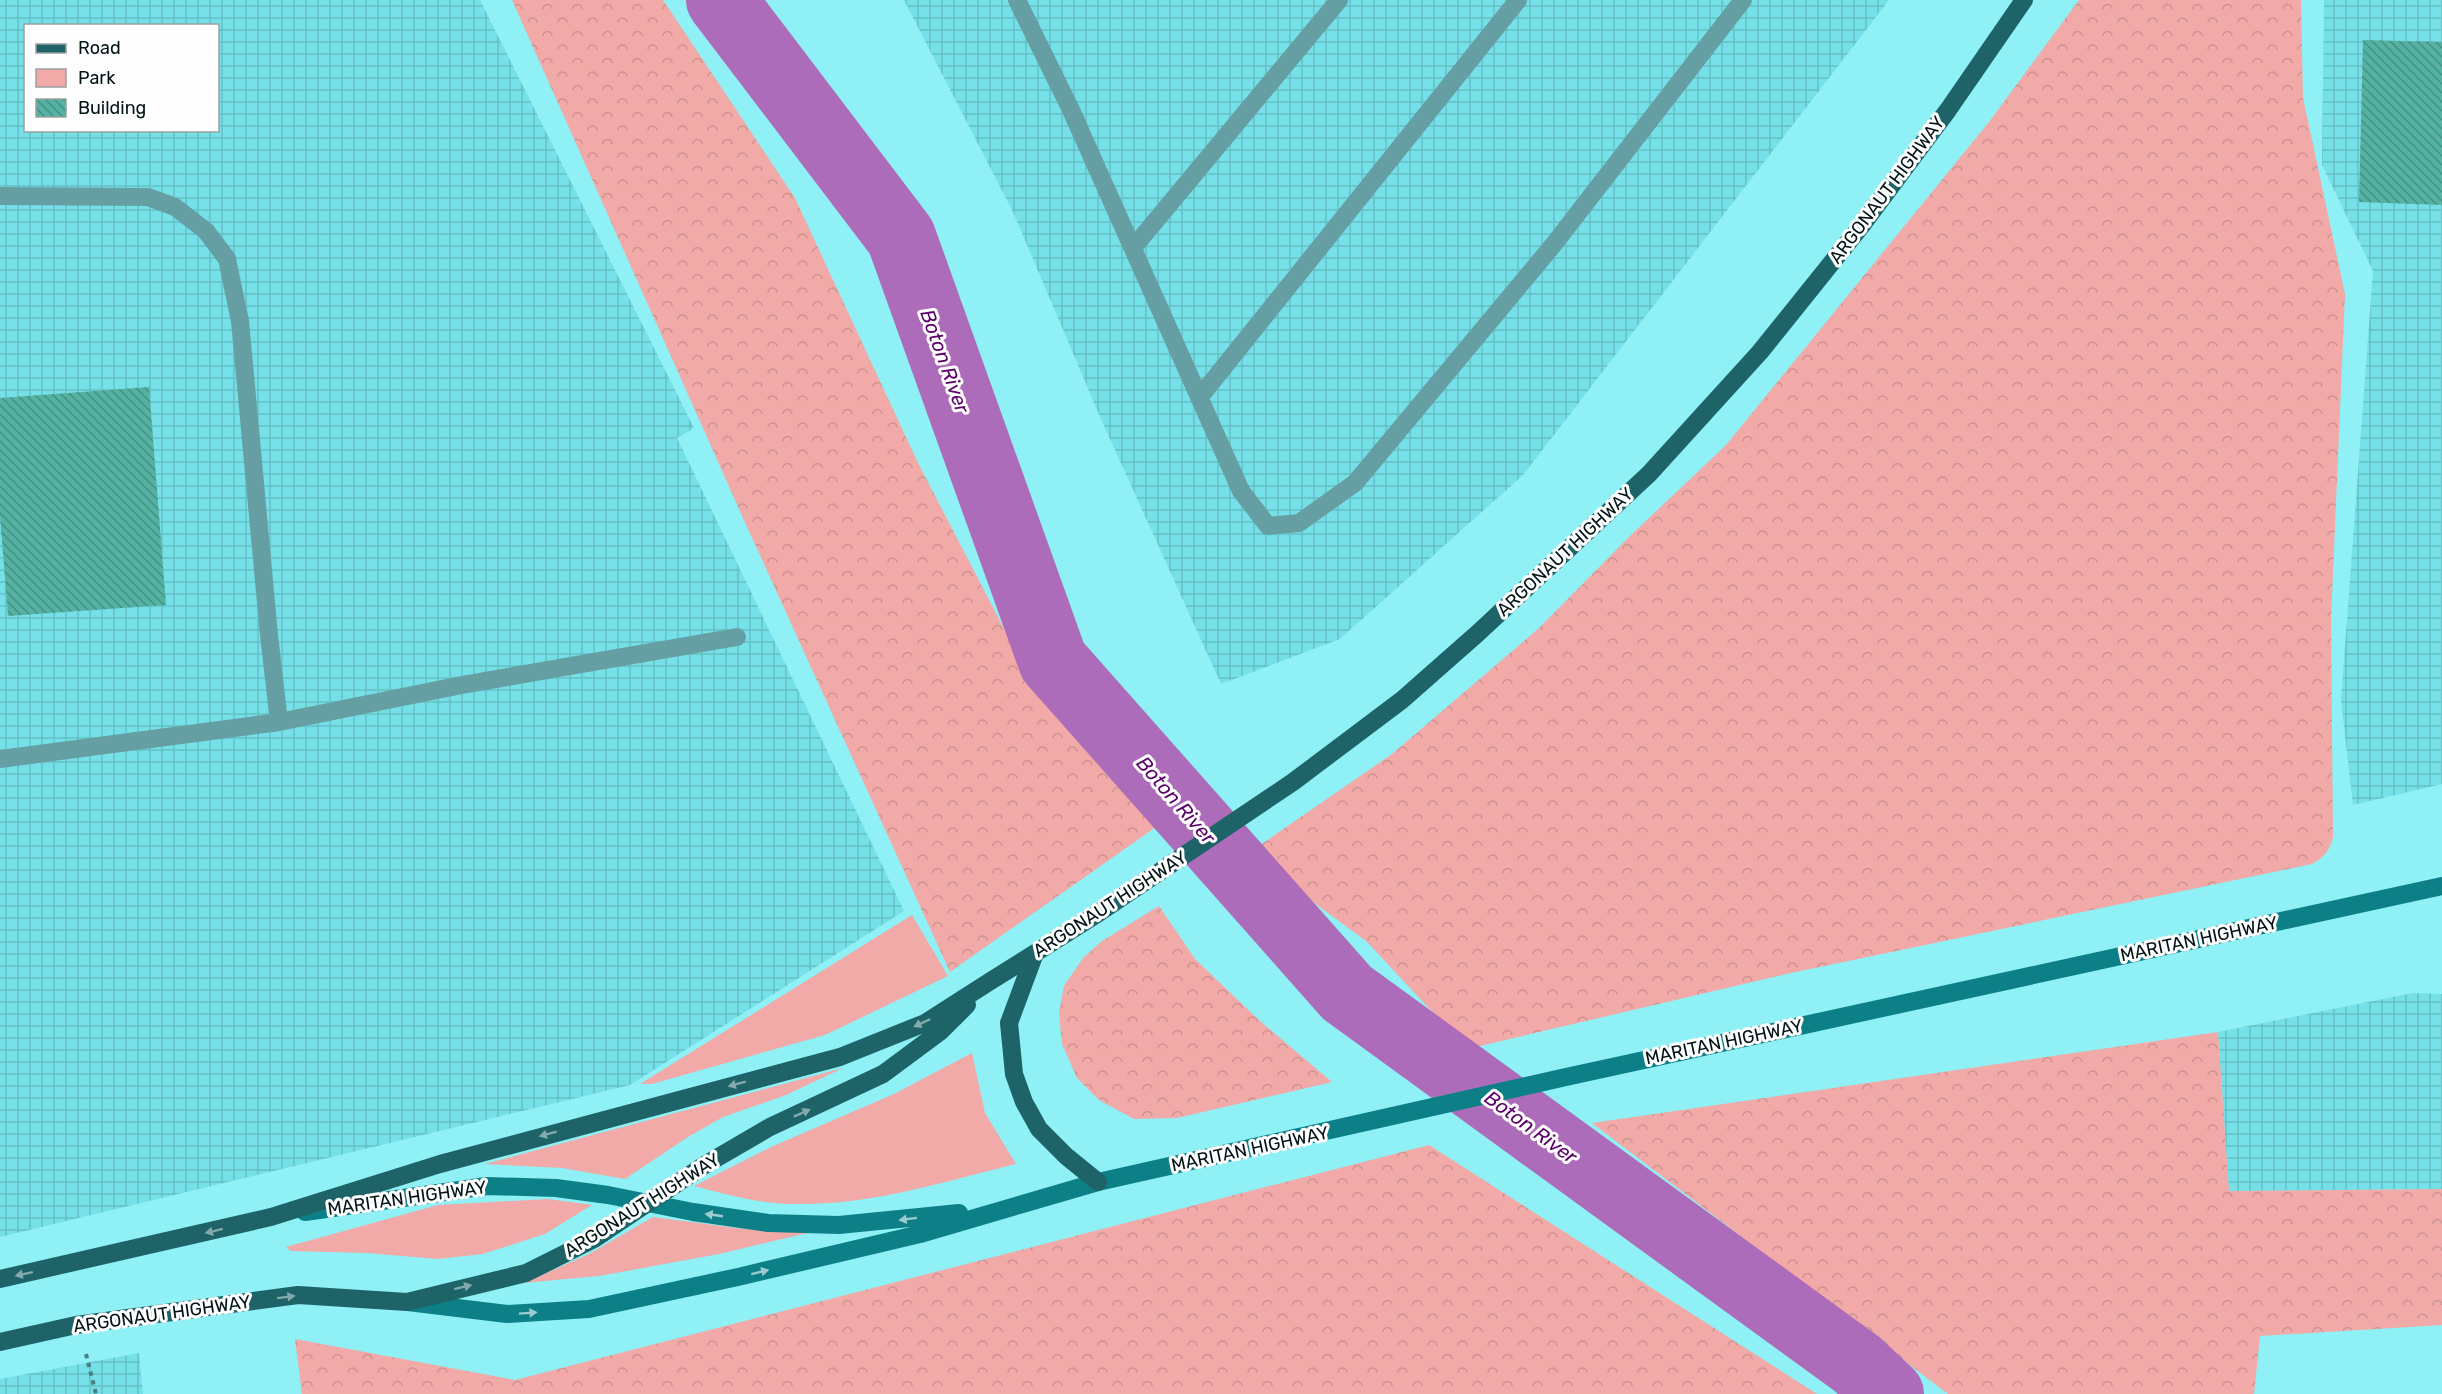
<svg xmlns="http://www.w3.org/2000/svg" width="2442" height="1394" font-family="Rubik,sans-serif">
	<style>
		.industrial { fill: url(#industrial-grid); fill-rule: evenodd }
		.green { fill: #f1aaa7 }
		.forest { fill: url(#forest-crowns) }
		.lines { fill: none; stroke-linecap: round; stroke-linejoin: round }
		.river { stroke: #ad6cb9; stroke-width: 70 }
		.building { fill: url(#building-back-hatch) }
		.path { stroke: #477f83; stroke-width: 4; stroke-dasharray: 4.5 4.5; stroke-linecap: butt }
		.lane { stroke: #669fa3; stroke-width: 18 }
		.secondary { stroke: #0d8087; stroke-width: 18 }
		.primary { stroke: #1d6368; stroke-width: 18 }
		.oneway { fill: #82a9ac }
		.oneway2 { fill: #9eccce }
		.labels { text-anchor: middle; stroke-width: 6; stroke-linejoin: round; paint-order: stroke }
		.street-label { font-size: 18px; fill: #011314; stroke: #fefefe }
		.water-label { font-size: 20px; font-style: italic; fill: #5c016a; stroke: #fefefe }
	</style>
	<defs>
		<pattern id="industrial-grid" width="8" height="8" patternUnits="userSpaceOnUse" patternTransform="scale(1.5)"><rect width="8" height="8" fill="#76e0e8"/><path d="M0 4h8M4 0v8" fill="none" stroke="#64bfc6"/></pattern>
		<pattern id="forest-crowns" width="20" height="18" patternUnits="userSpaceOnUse" patternTransform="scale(1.5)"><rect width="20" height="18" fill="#f1aaa7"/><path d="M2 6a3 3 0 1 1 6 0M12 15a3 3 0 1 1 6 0" fill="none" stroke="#cd918f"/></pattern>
		<pattern id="building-back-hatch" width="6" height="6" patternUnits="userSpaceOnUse" patternTransform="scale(1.5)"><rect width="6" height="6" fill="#55b2a2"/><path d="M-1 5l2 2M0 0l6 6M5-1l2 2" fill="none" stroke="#449083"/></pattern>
	</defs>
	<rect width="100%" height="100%" fill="#8ff0f6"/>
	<path class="industrial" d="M0,0H480L694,428L677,438L904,911L630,1085L0,1237ZM26,26H218V130H26Z
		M904,0H1889L1523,475L1340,639L1221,684L1101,419L1013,212Z
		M2324,0H2442V784L2353,805L2341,700L2373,271L2322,165Z
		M2413,993L2442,994V1189L2229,1191L2218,1032Z
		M139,1353L143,1394H0V1379Z"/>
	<path class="green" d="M912,915L948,976L825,1035L652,1084H640Z
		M972,1053L985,1113L1016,1164C943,1182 869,1206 792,1204C759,1204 726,1194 694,1186L771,1147L894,1094Z
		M843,1068L786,1095L723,1117L688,1137L625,1179L562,1168L485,1164Z
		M548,1199L592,1205L545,1234L483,1254L437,1259L367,1253L291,1251L286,1247L438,1205Z
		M653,1217L744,1229L812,1232L719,1254L599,1276L524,1283L589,1254Z"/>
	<path class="forest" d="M512,0H663L795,198L918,463L1011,642L1163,822L950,972L748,529Z
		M2079,0H2301L2303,98L2345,294L2331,619L2333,837C2330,851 2324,857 2312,864L1786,974L1467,1049L1366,941L1309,899L1240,859L1392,754L1539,628L1630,536L1726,445L1989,122Z
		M1159,906L1195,959L1260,1021L1332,1082L1177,1118L1134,1119L1099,1100L1077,1078L1062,1044L1059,1013L1064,986L1083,958L1102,941Z
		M2218,1032L2229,1191L2442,1189V1325L2260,1336L2254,1394H1948L1592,1123Z
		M1429,1145L1817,1394H302L295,1339L515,1380Z"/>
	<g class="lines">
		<path class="river" d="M721,0L901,237L1053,661L1347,993L1857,1364L1889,1394"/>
	</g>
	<path class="building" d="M2363,40L2442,42V205L2359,202Z
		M149,387L166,605L8,616L0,516V398Z"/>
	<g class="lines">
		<path class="path" d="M86,1354L96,1394"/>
		<path class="lane" d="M1017,0L1071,110L1241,491L1268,526L1299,523L1355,483L1554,244L1743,0
			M0,196L148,197L175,207L206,231L227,259L240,321L269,635L279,722
			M1133,248L1339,0
			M1199,398L1518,0
			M0,759L279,722L462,685L737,637"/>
		<path class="secondary" d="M305,1212L487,1186L556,1188L608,1195L693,1212L768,1223L839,1225L959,1213
			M408,1302L507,1314L589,1309L738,1277L920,1234L1098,1182L1566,1077L2442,886"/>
		<path class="primary" d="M1035,953L1009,1023L1014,1074L1024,1102L1039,1129L1066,1156L1098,1182
			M0,1279L271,1217L440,1164L840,1057L925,1023L989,982L1094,916L1293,782L1402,700L1478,633L1649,474L1760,352L1862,225L1948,110L2024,0
			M0,1342L76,1325L298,1295L407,1302L526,1273L594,1239L703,1166L770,1127L883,1074L941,1031L967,1005"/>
	</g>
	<defs><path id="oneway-solid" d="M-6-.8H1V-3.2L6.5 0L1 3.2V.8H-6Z" transform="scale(1.5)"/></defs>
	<g class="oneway">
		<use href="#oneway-solid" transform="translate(922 1023) rotate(155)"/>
		<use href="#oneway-solid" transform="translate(737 1084) rotate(165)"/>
		<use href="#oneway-solid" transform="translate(802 1113) rotate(-24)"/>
		<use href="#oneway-solid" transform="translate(548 1134) rotate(165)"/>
		<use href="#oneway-solid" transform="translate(214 1231) rotate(166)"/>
		<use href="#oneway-solid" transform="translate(24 1274) rotate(168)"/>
		<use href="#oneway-solid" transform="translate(463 1287) rotate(-14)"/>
		<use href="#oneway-solid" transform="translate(286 1297) rotate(-7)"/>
	</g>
	<g class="oneway2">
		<use href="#oneway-solid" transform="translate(714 1215) rotate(-172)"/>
		<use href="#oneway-solid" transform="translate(908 1219) rotate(173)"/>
		<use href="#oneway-solid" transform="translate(760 1272) rotate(-14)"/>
		<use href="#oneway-solid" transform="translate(528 1313) rotate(-4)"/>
	</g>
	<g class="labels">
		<g class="street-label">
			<text transform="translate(1887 190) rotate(-53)" y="6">ARGONAUT HIGHWAY</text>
			<text transform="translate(1565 552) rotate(-43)" y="6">ARGONAUT HIGHWAY</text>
			<text transform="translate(1110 904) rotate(-33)" y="6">ARGONAUT HIGHWAY</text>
			<text transform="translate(2199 939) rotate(-12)" y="6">MARITAN HIGHWAY</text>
			<text transform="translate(1724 1042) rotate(-12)" y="6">MARITAN HIGHWAY</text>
			<text transform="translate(1250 1149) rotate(-12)" y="6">MARITAN HIGHWAY</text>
			<text transform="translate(407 1198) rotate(-8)" y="6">MARITAN HIGHWAY</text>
			<text transform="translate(642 1205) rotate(-32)" y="6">ARGONAUT HIGHWAY</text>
			<text transform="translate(162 1314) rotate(-8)" y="6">ARGONAUT HIGHWAY</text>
		</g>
		<g class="water-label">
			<text transform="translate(945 361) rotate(70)" y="7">Boton River</text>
			<text transform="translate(1176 800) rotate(49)" y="7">Boton River</text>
			<text transform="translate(1531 1127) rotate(36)" y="7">Boton River</text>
		</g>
	</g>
	<rect x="24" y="24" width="195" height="108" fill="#fefefe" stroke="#99a0a0" stroke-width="1.5"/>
	<rect x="36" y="44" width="30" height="9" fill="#1d6368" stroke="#99a0a0" stroke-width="1.5"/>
	<text x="78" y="54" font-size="18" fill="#011314">Road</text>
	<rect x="36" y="69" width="30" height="18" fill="#f1aaa7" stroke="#99a0a0" stroke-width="1.5"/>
	<text x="78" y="84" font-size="18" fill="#011314">Park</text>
	<rect x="36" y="99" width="30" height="18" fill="url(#building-back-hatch)" stroke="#99a0a0" stroke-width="1.5"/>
	<text x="78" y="114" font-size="18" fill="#011314">Building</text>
</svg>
